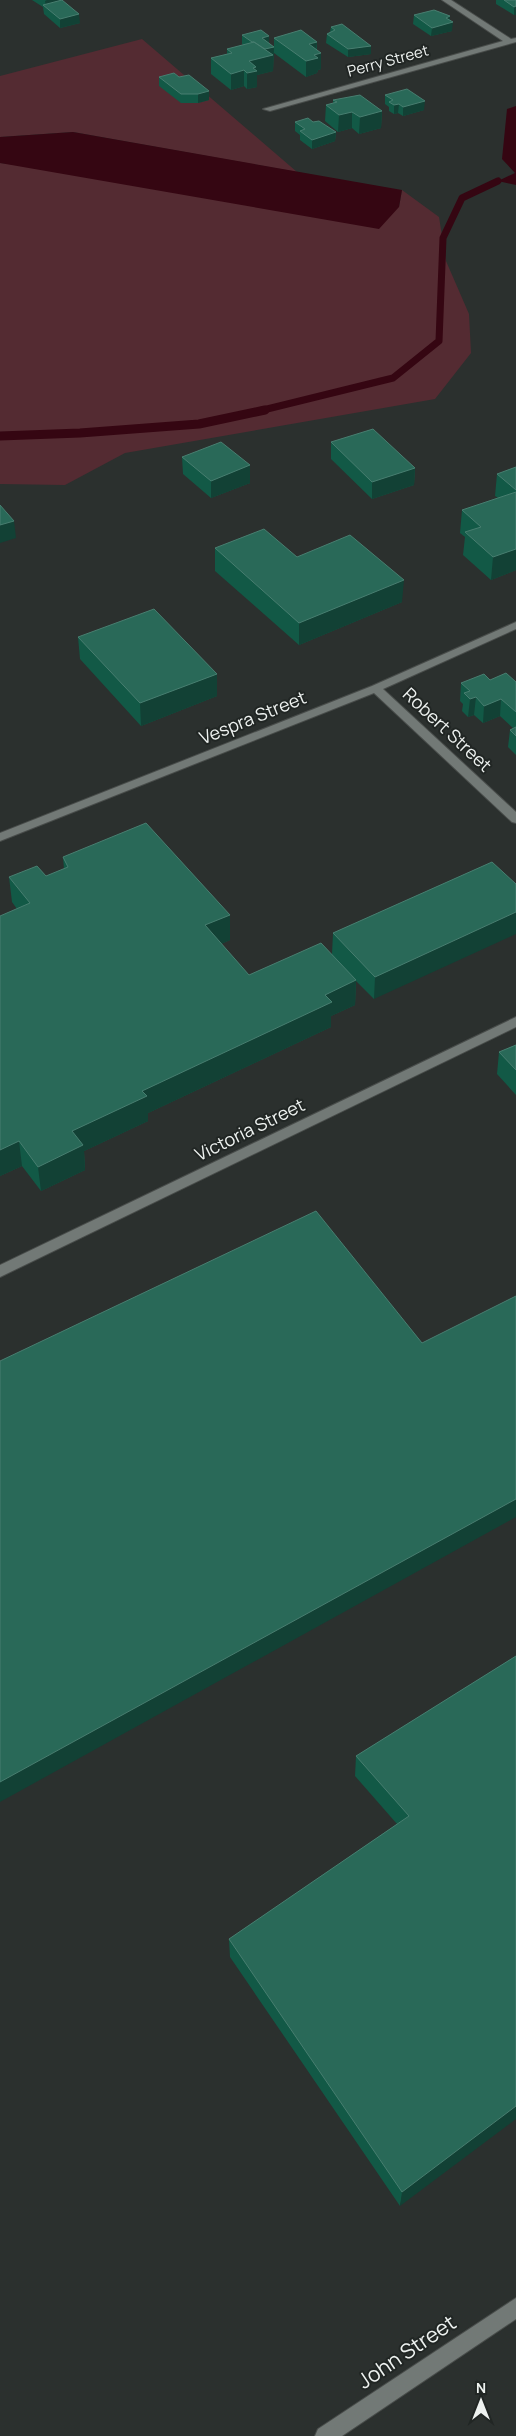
<svg xmlns="http://www.w3.org/2000/svg" width="516" height="2436" font-family="Manrope,sans-serif">
	<style>
		.green { fill: #542b32 }
		.water { fill: #350612 }
		.lines { fill: none; stroke-linecap: round; stroke-linejoin: round }
		.stream-far1 { stroke: #350612; stroke-width: 7 }
		.stream { stroke: #350612; stroke-width: 9 }
		.minor-casing { stroke: #484c4a; stroke-width: 2 }
		.minor { fill: #727976; fill-rule: evenodd }
		.wall { fill: #125946 }
		.shaded-wall { fill: #124135 }
		.building { fill: #296958; stroke: #487e70 }
		.labels { text-anchor: middle; stroke-width: 4; stroke-linejoin: round; paint-order: stroke }
		.far-street-label { font-size: 15px; fill: #eef2f0; stroke: #212624 }
		.street-label { font-size: 18px; fill: #eef2f0; stroke: #212624 }
		.near-street-label { font-size: 21px; fill: #eef2f0; stroke: #212624 }
	</style>
	<rect width="100%" height="100%" fill="#2b302e"/>
	<path class="green" d="M142,39L297,172L73,132L0,137V76Z
		M0,163L399,207L402,190L439,217L446,261L469,314L471,353L435,399L125,453L65,485L0,484Z"/>
	<path class="water" d="M516,106V185L498,181L515,173L502,159L507,109Z
		M73,132L402,190L399,207L379,229L0,163V137Z"/>
	<g class="lines">
		<path class="stream-far1" d="M259,411L393,378L439,341L443,238L462,198L498,181"/>
		<path class="stream" d="M0,436L80,433L199,424L265,410"/>
		<g class="minor-casing">
			<path id="minor" d="M442,0H451L511,39L516,38V42L270,111L263,109L503,41Z
				M516,622V629L383,689L516,812V823L512,822L374,693L0,841V833L372,686Z
				M516,1017V1027L0,1277V1265Z
				M516,2298V2319L342,2436H315L318,2429Z"/>
		</g>
		<use href="#minor" class="minor"/>
	</g>
	<path class="wall" d="M32,0H60L80,23L60,28L44,14L43,7Z
		M496,0H516V15H514L496,4Z
		M414,15L450,16V20L452,31L431,36L413,24Z
		M331,27L371,46V54L348,57L326,43L327,34L330,32Z
		M242,35L269,44L274,47L273,71L257,75V87L247,89L244,86L231,90L211,74V58L227,54V49L243,45L242,44Z
		M274,38L317,42V50L321,69L318,70L317,73L306,77L274,53Z
		M174,73L209,100L198,103H181L159,86V77Z
		M385,95L424,110L403,116L398,113L394,114L389,111V107L385,104Z
		M333,100L382,111L381,128L359,134L352,128L338,132L325,121L326,105L333,103Z
		M295,122H313L336,132L335,141L312,149L300,140V135L295,131Z
		M331,442L415,468L414,485L372,499L331,459Z
		M182,457L250,465V483L211,498L183,474Z
		M516,467V570L491,580L463,555L465,537L460,533L462,510L498,498L495,496L497,474Z
		M215,548L297,557L402,602L299,645L215,571Z
		M78,637L217,674V696L141,726L80,659Z
		M490,680L516,682V755L508,747L510,730L513,728L500,716L483,723L474,715L468,717L462,711L463,704L460,701L461,683Z
		M63,857L230,915V940L221,944L249,975L332,954L333,933L492,862L374,999L356,981L355,1005L331,1016V1027L148,1113V1121L84,1151L85,1170L41,1191L22,1166L0,1176L17,909L12,902L9,877L46,876L64,869Z
		M516,1045V1095L497,1074L499,1052Z
		M516,1656L400,2206L230,1957L229,1939L397,1824L355,1776L356,1756Z"/>
	<path class="shaded-wall" d="M47,0H60L61,5L46,7L45,1Z
		M516,6V15H514V7Z
		M79,14L80,23L60,28V19Z
		M450,16V23L453,22L452,31L431,36L432,28L446,18Z
		M269,36V45L262,38Z
		M317,42L316,54L321,53V69L318,70L317,73L306,77V61L309,44Z
		M371,46V54L348,57V49Z
		M274,47L273,71L257,75V87L247,89V73L249,61L262,50Z
		M244,70V86L231,90V74Z
		M209,91V100L198,103V94Z
		M425,101L424,110L403,116V107Z
		M399,104L398,113L394,114V105Z
		M382,111L381,128L359,134L360,117Z
		M352,112V128L338,132L339,115Z
		M336,132L335,141L312,149V140Z
		M250,465V483L211,498V481Z
		M415,468L414,485L372,499V482Z
		M14,521L16,538L0,543V525Z
		M516,549V570L491,580L493,557Z
		M404,580L402,602L299,645V623Z
		M217,674V696L141,726L140,703Z
		M476,697L474,715L468,717L470,699Z
		M501,699L500,716L483,723L484,706Z
		M516,912V934L374,999L375,977Z
		M230,915V940L205,951V925Z
		M356,980L355,1005L331,1016V1027L148,1113V1121L84,1151L85,1170L41,1191L38,1167L72,1131L142,1091L325,995Z
		M19,1141L22,1166L0,1176V1150Z
		M516,1499V1517L0,1802V1782Z
		M516,2106V2119L400,2206L402,2192Z"/>
	<path class="building" d="M62,0L79,14L60,19L43,5Z
		M504,0H516V6L514,7Z
		M434,10L450,16L446,18L453,22L432,28L414,15Z
		M342,24L371,46L348,49L327,34L335,30L331,27Z
		M261,30L269,36L262,38L274,47L265,49L254,42H252L242,35Z
		M301,30L317,42L309,44L321,53L314,55L318,58L306,61L274,38Z
		M254,42L273,55L249,61L256,67L253,68L257,71L247,73L244,70L231,74L211,58L232,53L227,49Z
		M174,73L179,77L189,75L209,91L198,94H181L159,77Z
		M407,89L425,101L403,107L399,104L394,105L389,102L393,100L385,95Z
		M360,95L382,111L360,117L352,112L339,115L326,105L337,102L333,100Z
		M308,118L313,122L319,121L336,132L312,140L300,131L305,129L295,122Z
		M373,429L415,468L372,482L331,442Z
		M221,442L250,465L211,481L182,457Z
		M516,467V490L497,474Z
		M516,492V549L493,557L465,532L481,527L462,510Z
		M0,505L14,521L0,525Z
		M264,529L297,557L350,535L404,580L299,623L215,548Z
		M154,609L217,674L140,703L78,637Z
		M506,673L516,682V712L501,699L484,706L476,697L470,699L464,693L470,691L461,683L484,674L490,680Z
		M516,727V736L510,730Z
		M146,823L230,915L205,925L249,975L321,943L356,980L325,995L332,1002L142,1091L147,1096L72,1131L83,1145L38,1167L19,1141L0,1150V916L30,903L9,877L37,866L46,876L68,867L63,857Z
		M492,862L516,884V912L375,977L333,933Z
		M516,1045V1070L499,1052Z
		M316,1211L422,1343L516,1296V1499L0,1782V1361Z
		M516,1656V2106L402,2192L229,1939L409,1816L356,1756Z"/>
	<g class="labels">
		<g class="far-street-label">
			<text transform="translate(388 61) rotate(-15)" y="5">Perry Street</text>
		</g>
		<g class="street-label">
			<text transform="translate(253 718) rotate(-22)" y="6">Vespra Street</text>
			<text transform="translate(447 730) rotate(43)" y="6">Robert Street</text>
			<text transform="translate(250 1130) rotate(-26)" y="6">Victoria Street</text>
		</g>
		<g class="near-street-label">
			<text transform="translate(407 2352) rotate(-34)" y="7">John Street</text>
		</g>
	</g>
	<g transform="translate(481 2401)" stroke="#212624" stroke-width="4" paint-order="stroke">
	<path d="M0-4L9 19L0 12L-9 19Z" fill="#eef2f0"/>
	<text y="-8" font-size="14" font-weight="bold" text-anchor="middle" fill="#eef2f0">N</text>
	</g>
</svg>
